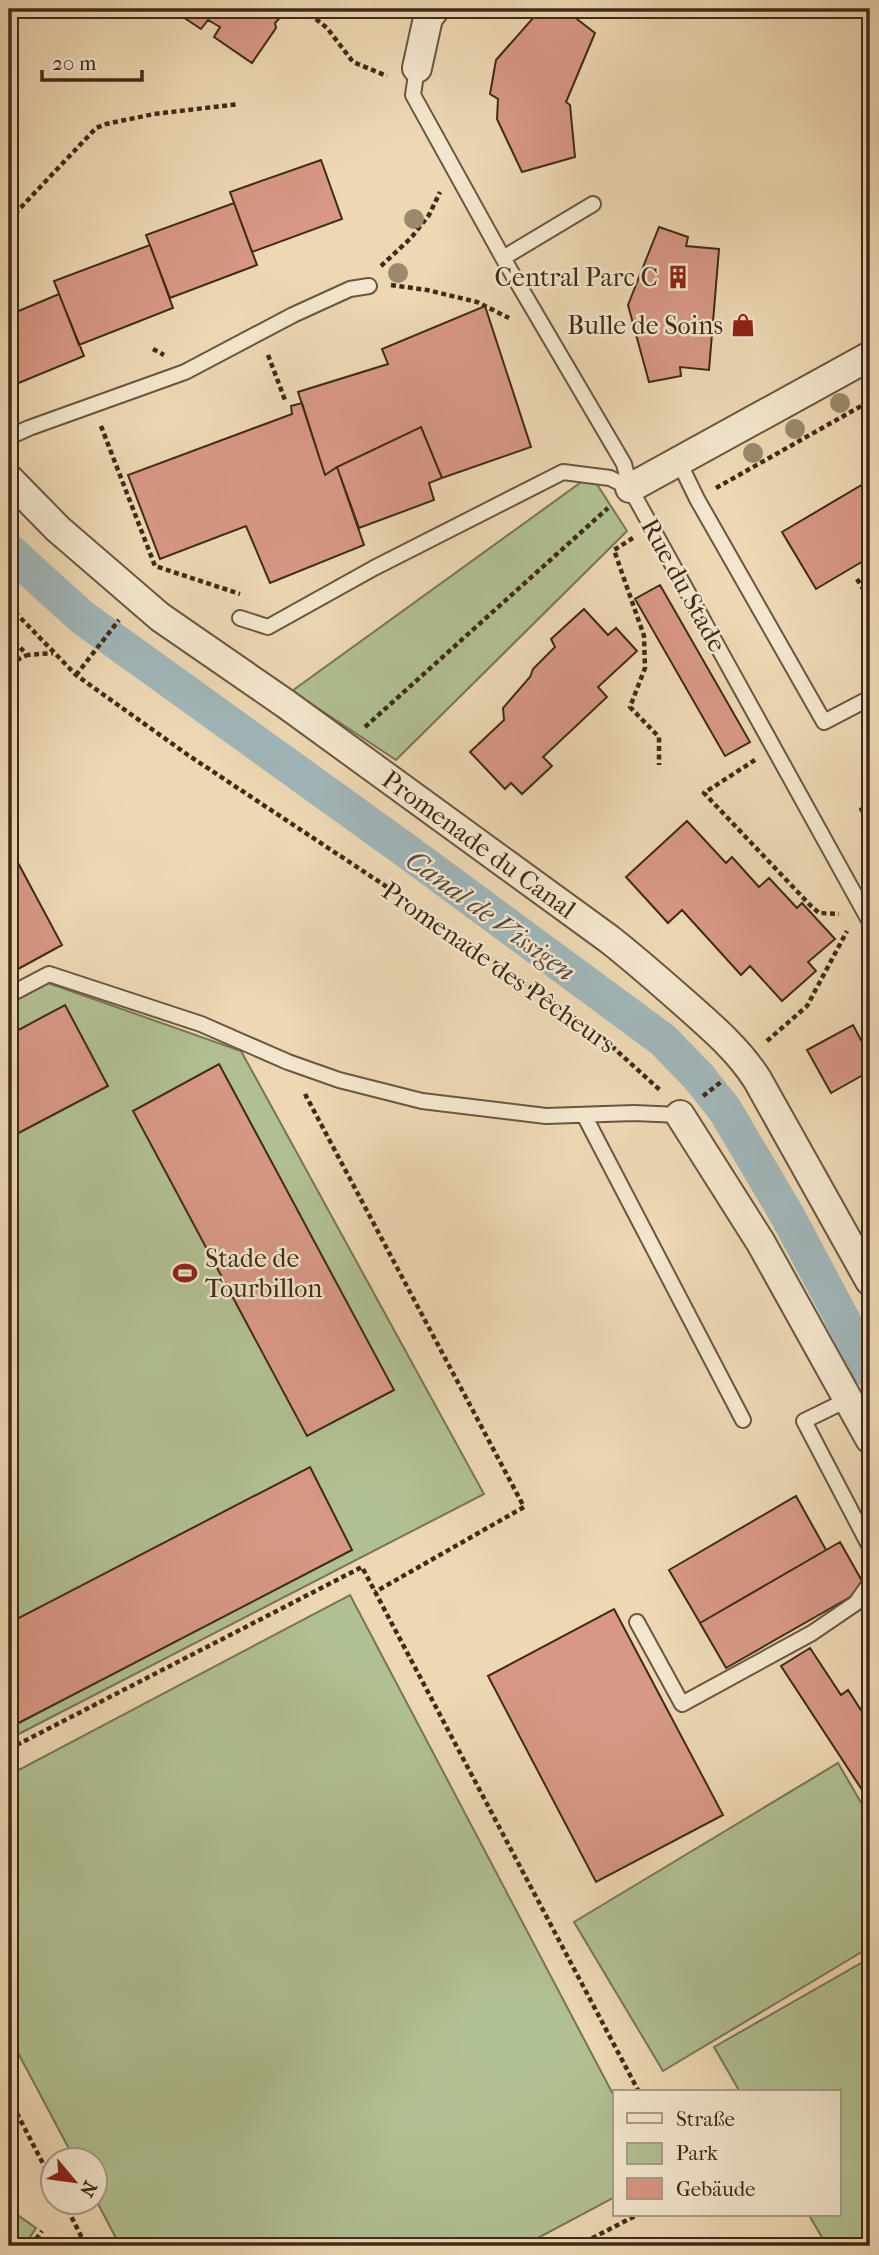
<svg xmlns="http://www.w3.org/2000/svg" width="879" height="2255" font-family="'IM FELL French Canon',serif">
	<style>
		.green { fill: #b1c092; stroke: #787556; stroke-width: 2 }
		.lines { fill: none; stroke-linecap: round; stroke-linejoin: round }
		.canal { stroke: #a0b6b9; stroke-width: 35 }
		.building { fill: #d89885; stroke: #3f2a19; stroke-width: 2 }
		.lane-casing { stroke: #6a5640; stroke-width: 18 }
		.street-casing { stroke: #6a5640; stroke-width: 32 }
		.path { stroke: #3f2a19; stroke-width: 4.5; stroke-dasharray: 5 3.5; stroke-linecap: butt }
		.lane { stroke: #f3e6ce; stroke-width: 14 }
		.street { stroke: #f3e6ce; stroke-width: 28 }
		.tree { fill: #9a896c }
		.labels { text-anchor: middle; stroke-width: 5; stroke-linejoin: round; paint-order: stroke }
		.poi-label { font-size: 26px; fill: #3f2a19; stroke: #f3e6ce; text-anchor: end }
		.street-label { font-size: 26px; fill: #3f2a19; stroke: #f3e6ce }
		.water-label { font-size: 28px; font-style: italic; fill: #574d41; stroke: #f3e6ce }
	</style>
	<rect width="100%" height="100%" fill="#edd8b3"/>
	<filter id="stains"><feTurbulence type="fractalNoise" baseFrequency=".00286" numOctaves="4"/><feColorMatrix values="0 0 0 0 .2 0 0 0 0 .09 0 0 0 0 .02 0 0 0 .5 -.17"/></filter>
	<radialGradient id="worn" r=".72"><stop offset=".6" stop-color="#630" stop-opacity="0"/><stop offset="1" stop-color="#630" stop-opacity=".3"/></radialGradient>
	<path class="green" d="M591,475L627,531L396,760L292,691Z
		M48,983L241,1051L484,1494L9,1739V1004Z
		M350,1595L615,2098V2197L523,2246H120L95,2198L94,2160H75L9,2036V1775Z
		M838,1763L870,1818V1947L663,2071L574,1922Z
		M870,1958V2246H827L809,2215H839V2092H740L714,2047Z
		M9,2209L36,2228L24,2246H9Z"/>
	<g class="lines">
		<path class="canal" d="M9,551L83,618L408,852L663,1040L698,1076L725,1110L787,1215L870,1371"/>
	</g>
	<path class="building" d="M171,9H297L294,14L286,11L275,23L276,28L252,63L214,37L220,27L208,20L201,29Z
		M541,9H564L595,33L566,102L570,105L575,157L522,172L497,119L498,99L490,94L496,60Z
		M321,160L342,219L252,252L230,192Z
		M234,203L257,265L170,298L146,235Z
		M659,227L688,237L686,246L719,249L709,370L680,367L681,376L649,382L628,305Z
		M150,245L173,308L79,345L54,281Z
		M59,294L84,356L9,387V315Z
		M485,306L531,447L442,478L421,427L337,467L325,475L298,392L388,364L382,349Z
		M302,403L325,475L337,467L364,545L270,583L246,526L160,559L128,475L292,414L291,406Z
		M421,427L442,478L429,483L434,500L359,528L337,467Z
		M870,480V557L816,589L782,532Z
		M660,585L750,742L725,756L635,599Z
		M584,609L608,635L616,628L637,651L598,687L607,697L543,757L552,766L522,794L511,783L505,789L470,752L504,720L503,708L530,677L533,669L555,647L551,639Z
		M870,802V835L869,827L860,809Z
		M687,821L726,863L732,857L759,887L769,878L797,908L802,903L835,939L808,962L816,971L782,1001L750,966L741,975L682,910L668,923L626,877Z
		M9,846L62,945L9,974Z
		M65,1005L108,1086L9,1138V1035Z
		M853,1025L870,1057V1071L831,1093L807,1050Z
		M219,1064L394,1390L307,1436L133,1111Z
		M310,1467L352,1550L9,1728V1623Z
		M796,1496L826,1550L700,1623L669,1570Z
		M840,1542L866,1588L726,1668L700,1623Z
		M614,1609L723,1815L596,1882L488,1676Z
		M810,1648L841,1695L848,1690L861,1710L867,1706L870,1711V1802L781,1666Z"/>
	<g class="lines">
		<g class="lane-casing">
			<path id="lane" d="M417,68L413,95L503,258L624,464L630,488L870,922
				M503,258L593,204
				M9,437L29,428L185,372L293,315L350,289L369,286
				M679,462L697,499L824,722L870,698
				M240,618L268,627L374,568L563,472L610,478L630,488
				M9,995L49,974L201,1024L288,1062L339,1080L422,1101L546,1116L634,1113L680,1115
				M584,1115L743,1420
				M849,1399L804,1421L870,1547
				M637,1622L682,1704L812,1633L856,1603L870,1583"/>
		</g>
		<g class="street-casing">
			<path id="street" d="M417,68L428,18L435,9
				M9,479L58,529L160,617L286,704L609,939C637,961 663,984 689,1007C714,1029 739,1051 757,1079L870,1281
				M630,488L870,356
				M680,1115L761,1243L870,1439"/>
		</g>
		<path class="path" d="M316,19L327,28L353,62L387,76
			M9,220L96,128L106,124L154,114L239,104
			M381,266L411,238L429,215L440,192
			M391,285L427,290L477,302L509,318
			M153,349L164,355
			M268,355L285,400
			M101,426L155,566L240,594
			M716,488L870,401
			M633,538L614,550L644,636L645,668L630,707L659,737V765
			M857,579L870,600
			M9,606L76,675L188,755L387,887L563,1010L606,1041L661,1091
			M9,635L27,655L53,653
			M9,664L27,655
			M76,675L119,620
			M365,727L608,508
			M755,760L704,793L811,906L819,913L839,914
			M767,1041L807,1006L847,931
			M305,1094L524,1507L375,1592
			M703,1096L721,1082
			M9,1749L362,1567L639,2092
			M9,2098L52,2181
			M64,2202L86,2246
			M31,2246L42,2231
			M577,2246L637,2215"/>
		<use href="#lane" class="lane"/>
		<use href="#street" class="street"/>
	</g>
	<g class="tree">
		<circle cx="414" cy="219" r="10"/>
		<circle cx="398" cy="273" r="10"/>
		<circle cx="840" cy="403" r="10"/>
		<circle cx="795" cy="429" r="10"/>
		<circle cx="753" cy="453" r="10"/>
	</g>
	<defs>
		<g id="building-bare" transform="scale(1.89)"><path d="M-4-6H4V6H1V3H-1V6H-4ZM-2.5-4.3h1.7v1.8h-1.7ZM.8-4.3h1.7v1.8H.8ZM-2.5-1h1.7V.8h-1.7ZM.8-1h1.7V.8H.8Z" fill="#8f2418" stroke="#f3e6ce" stroke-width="2.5" paint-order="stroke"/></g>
		<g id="shop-bare" transform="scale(1.89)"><path d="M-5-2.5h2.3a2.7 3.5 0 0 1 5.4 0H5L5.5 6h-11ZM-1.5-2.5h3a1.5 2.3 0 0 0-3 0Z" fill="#8f2418" stroke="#f3e6ce" stroke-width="2.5" paint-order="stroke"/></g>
		<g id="stadium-bare" transform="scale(1.89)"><path d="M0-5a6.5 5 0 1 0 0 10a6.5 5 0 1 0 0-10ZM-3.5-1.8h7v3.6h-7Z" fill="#8f2418" stroke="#f3e6ce" stroke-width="2.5" paint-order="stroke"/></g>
	</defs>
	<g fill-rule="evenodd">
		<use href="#building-bare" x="678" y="277"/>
		<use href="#shop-bare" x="743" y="325"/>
		<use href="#stadium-bare" x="185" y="1273"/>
	</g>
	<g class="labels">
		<g class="poi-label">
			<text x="658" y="286">Central Parc C</text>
			<text x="723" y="334">Bulle de Soins</text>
			<text x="205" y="1267" text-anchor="start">Stade de<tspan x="205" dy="30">Tourbillon</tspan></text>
		</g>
		<g class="street-label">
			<text transform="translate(684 585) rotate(61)" y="9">Rue du Stade</text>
			<text transform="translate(479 844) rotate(36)" y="9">Promenade du Canal</text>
			<text transform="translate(499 967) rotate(35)" y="9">Promenade des Pêcheurs</text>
		</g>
		<g class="water-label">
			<text transform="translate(491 915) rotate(36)" y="10">Canal de Vissigen</text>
		</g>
	</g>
	<rect width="879" height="2255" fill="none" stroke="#edd8b3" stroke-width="35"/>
	<rect x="10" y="10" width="858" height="2234" fill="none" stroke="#3f2a19" stroke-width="3.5"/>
	<rect x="18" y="18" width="844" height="2220" fill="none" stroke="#3f2a19" stroke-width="2"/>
	<rect x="613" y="2090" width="228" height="126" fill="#f3e6ce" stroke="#ab9b86" stroke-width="2"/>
	<rect x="627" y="2113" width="35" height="10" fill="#f3e6ce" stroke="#ab9b86" stroke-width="2"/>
	<text x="676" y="2126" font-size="21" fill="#3f2a19">Straße</text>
	<rect x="627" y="2143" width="35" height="21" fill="#b1c092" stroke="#ab9b86" stroke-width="2"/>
	<text x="676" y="2160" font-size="21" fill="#3f2a19">Park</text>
	<rect x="627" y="2178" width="35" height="21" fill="#d89885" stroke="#ab9b86" stroke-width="2"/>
	<text x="676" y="2196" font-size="21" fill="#3f2a19">Gebäude</text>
	<g transform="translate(74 2181) rotate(119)"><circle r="33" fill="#f3e6ce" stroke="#ab9b86" stroke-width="2"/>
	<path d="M0-5L12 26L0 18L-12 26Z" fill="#8f2418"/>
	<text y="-10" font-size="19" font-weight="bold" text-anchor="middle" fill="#3f2a19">N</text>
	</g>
	<path d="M42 70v10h100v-10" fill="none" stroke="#3f2a19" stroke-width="3.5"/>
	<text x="52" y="70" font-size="21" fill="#3f2a19" stroke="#f3e6ce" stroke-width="5" paint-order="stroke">20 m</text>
	<rect width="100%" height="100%" filter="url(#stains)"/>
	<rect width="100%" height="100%" fill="url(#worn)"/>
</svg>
